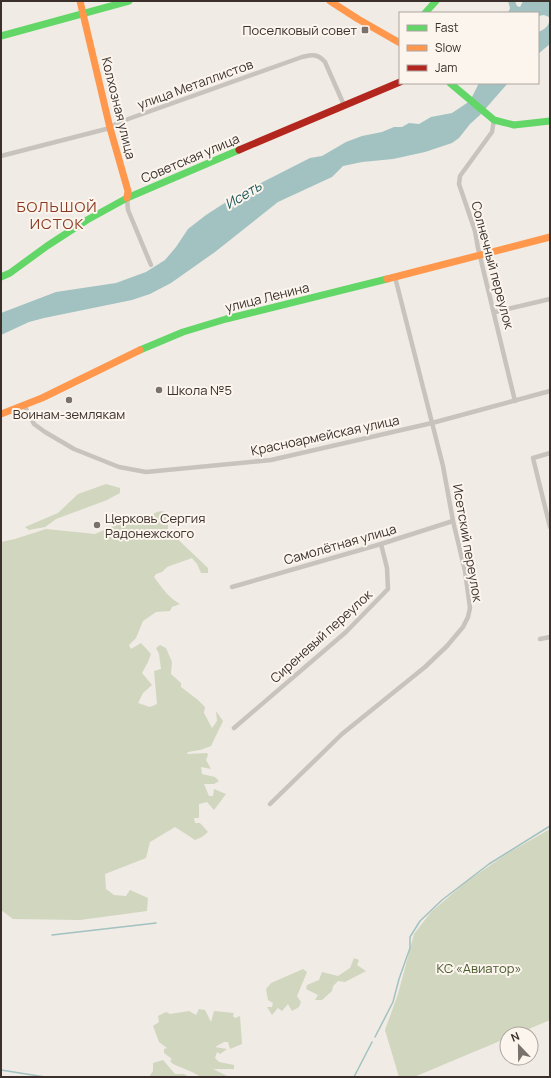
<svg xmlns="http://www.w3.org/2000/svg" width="551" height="1078" font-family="Manrope,sans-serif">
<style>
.green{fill:#d1d6bf}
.water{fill:#a1c2c1}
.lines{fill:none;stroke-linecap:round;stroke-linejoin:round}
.stream{stroke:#a1c2c1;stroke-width:1.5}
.street{stroke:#c9c3be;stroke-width:4.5}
.fast{stroke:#63d668;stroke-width:7}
.slow{stroke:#ff974d;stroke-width:7}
.jam{stroke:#b3261e;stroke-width:7}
.poi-dot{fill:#7a716c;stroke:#fbf5ee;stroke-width:1.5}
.labels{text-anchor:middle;stroke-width:4;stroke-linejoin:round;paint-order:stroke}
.poi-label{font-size:13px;fill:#3b302b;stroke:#fbf5ee;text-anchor:start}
.street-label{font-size:13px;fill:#3b302b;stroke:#fbf5ee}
.park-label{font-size:13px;fill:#4a5a2e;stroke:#fbf5ee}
.water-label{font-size:14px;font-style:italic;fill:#1f5a5e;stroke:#fbf5ee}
.quarter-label{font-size:15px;letter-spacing:1px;fill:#8c3b22;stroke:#fbf5ee}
</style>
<rect width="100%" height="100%" fill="#f0ebe5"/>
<g class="green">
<polygon points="106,484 120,488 120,493 107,500 56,519 45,527 29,530 25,527 58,513 78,494"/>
<path d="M162,511L168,514V530L208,568V573H201L197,564L192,558L167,567L162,572L156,574L154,577C162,588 169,598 180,604L172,607L170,611L156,612L143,621L136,638L129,645L131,649L141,643L151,654L148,662L142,673L152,685L143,693L138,703L150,707L157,704L154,671L161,669L159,654L156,648L160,645L166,648L172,662L171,674L181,683V687L198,700L205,707L204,713L212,728L217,721L216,711L223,721L211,746L200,750L188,752L187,754L207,753L208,755L206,760L211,769L201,767L202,774L215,777L219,781L214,784H204L209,796H213L214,789L226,794L214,810L207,802L199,804V818H194L195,823H200L208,832L202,837L195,840L175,827L150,842L146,858L105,874L106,889L114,895L126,896L130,890L148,898L147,911L80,920L13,919L1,910V542L15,539L46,529L95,534L132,518L141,520L157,512Z"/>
<polygon points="550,829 550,1020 517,1034 507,1034 507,1038 414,1077 399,1077 385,1030 398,994 414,934 431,912 466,882 508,853"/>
<polygon points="354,958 359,960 357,965 366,971 345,982 338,981 333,986 332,991 322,1000 315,1000 318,995 306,989 307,985 319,980 322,972 338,976 350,968"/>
<polygon points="303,969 307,972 297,996 301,1002 299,1007 292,1011 288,1004 282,1011 278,1008 272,1015 267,1007 272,1007 273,1003 268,1000 266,989 271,983"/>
<polygon points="199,1009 205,1010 211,1022 214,1011 234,1013 233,1016 235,1018 240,1016 242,1044 230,1049 228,1042 224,1042 215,1047 227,1049 220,1054 217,1052 215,1058 219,1062 234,1065 234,1069 213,1069 229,1077 201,1077 192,1072 173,1064 170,1061 172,1059 164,1053 164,1049 167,1048 159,1042 153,1026 159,1022 158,1016 166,1012 170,1014 189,1011 196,1015"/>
<polygon points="163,1060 175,1074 184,1074 189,1077 149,1077 153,1071 153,1063"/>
</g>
<g class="water">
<path d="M508,1H515L517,6L520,7L523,1H550V44L538,54V32C545,30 551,24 549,17L544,15L538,16V13H508L510,8Z"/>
<polygon points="479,83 508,83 480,115 470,124 459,138 452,143 425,152 393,159 362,162 343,166 332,177 278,202 215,252 171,283 150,294 132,300 44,318 29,322 1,335 1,313 56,292 116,283 146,272 165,260 176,247 188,229 206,215 237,195 310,158 322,156 346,142 362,136 382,132 394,127 402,127 409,123 419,124 431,117 452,113 470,101"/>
</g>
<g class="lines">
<g class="stream">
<polyline points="52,935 156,923"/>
<polyline points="375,1037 393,1002 399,979 410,948 410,937 420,921 442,900 489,864 550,826"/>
<polyline points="1,1070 45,1077"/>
<polyline points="354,1077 372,1042"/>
</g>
<g class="street">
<polyline points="494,120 492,132 460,176 459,184 475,231 478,248 515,401"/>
<path d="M1,156L110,128L117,123L302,57C312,55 317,53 325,62L344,105"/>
<polyline points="127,198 128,210 151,265"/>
<polyline points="495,312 550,299"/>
<polyline points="25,407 34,424 45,432 74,449 119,467 146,472 271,460 432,423 550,391"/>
<polyline points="550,453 533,458 550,527"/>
<polyline points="232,587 381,544 453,521"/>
<polyline points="540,639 550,637"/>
<polyline points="234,728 346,632 388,589 387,568 381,544"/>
<polyline points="270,804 342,734 425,667 447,646 463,627 468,617 470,608 465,571 453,521 443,466 395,277"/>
</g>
<g class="fast">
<polyline points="425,13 436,1"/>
<polyline points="1,36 129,1"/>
<polyline points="450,83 494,120 514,125 550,121"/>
<polyline points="1,277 10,273 47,246 87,220 127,198 239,150"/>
<polyline points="140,350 183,332 226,319 387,279"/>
</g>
<g class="slow">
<polyline points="80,1 110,128 128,191 127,198"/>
<polyline points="330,1 358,19 400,43"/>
<polyline points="387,279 550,237"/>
<polyline points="1,414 42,398 140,350"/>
</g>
<polyline class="jam" points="239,150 400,82"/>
</g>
<g class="poi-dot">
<rect x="361" y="26" width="8" height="8" rx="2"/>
<circle cx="159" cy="390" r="4"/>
<circle cx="69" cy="400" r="4"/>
<circle cx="97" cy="525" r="4"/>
</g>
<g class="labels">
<g class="poi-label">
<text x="357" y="35" text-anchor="end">Поселковый совет</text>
<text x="167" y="395">Школа №5</text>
<text x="69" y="419" text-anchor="middle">Воинам-землякам</text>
<text x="105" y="523">Церковь Сергия<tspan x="105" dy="15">Радонежского</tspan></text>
</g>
<g class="street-label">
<text transform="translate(195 84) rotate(-20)" y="5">улица Металлистов</text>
<text transform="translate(119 108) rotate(76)" y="5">Колхозная улица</text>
<text transform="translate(190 158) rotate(-23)" y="5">Советская улица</text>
<text transform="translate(493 265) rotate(75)" y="5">Солнечный переулок</text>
<text transform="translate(267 297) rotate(-14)" y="5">улица Ленина</text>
<text transform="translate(325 435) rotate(-12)" y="5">Красноармейская улица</text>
<text transform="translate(468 543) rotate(80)" y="5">Исетский переулок</text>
<text transform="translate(340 544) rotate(-16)" y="5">Самолётная улица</text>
<text transform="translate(321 636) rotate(-42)" y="5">Сиреневый переулок</text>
</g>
<g class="park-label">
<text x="479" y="973">КС «Авиатор»</text>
</g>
<g class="water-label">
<text transform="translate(243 195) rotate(-31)" y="5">Исеть</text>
</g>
<g class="quarter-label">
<text x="57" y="212">БОЛЬШОЙ<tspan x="57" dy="17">ИСТОК</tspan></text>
</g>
</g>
<rect width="551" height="1078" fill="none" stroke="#3b302b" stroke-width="4"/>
<rect x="399" y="12" width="140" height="72" fill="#fbf5ee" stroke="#aea6a0"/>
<rect x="407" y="25" width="20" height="6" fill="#63d668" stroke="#aea6a0"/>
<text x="435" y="32" font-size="12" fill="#3b302b">Fast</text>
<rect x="407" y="45" width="20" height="6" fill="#ff974d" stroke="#aea6a0"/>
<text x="435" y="52" font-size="12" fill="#3b302b">Slow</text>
<rect x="407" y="65" width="20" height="6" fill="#b3261e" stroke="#aea6a0"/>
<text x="435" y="72" font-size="12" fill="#3b302b">Jam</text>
<g transform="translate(519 1046) rotate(338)"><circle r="19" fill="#fbf5ee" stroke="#aea6a0"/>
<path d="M0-3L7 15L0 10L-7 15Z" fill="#7a716c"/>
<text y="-6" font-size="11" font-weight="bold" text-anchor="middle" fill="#3b302b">N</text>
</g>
</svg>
